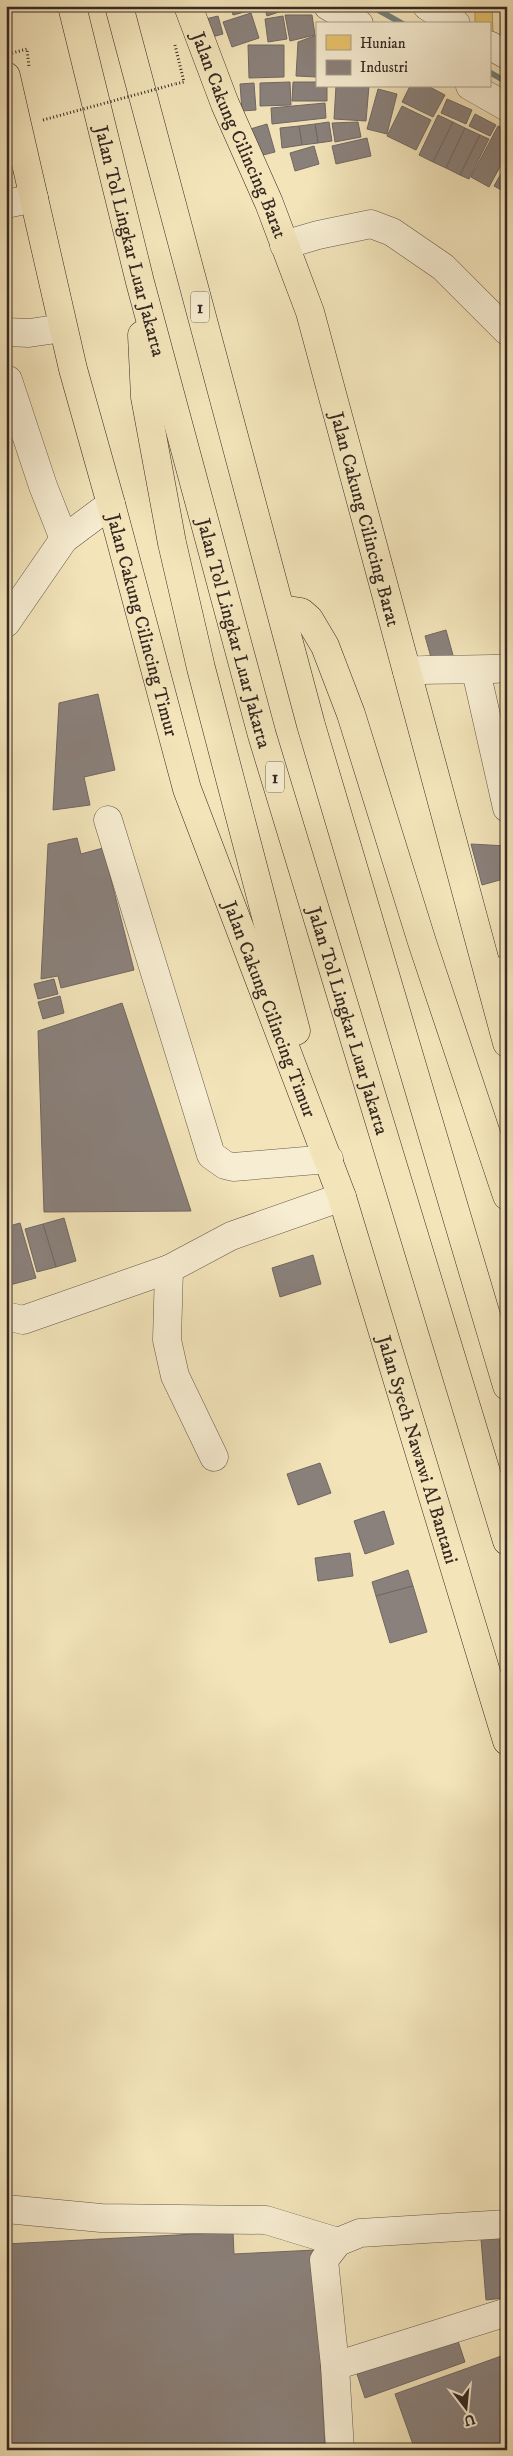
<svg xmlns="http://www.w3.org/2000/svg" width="513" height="2456" font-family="'IM FELL DW Pica',serif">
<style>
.homes{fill:#e9c46a;stroke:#b39655}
.industry{fill:#8a817c;stroke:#716762}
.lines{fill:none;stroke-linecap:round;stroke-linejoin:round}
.stream{stroke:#74817d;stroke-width:6}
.minor-casing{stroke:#65584a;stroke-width:29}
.highway-casing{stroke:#362924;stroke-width:29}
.path{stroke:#362924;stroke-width:3;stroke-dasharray:1 2.5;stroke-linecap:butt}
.minor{stroke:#f7edd2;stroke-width:28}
.highway{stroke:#f3e4ba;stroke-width:28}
.path-bridge{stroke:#362924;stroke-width:3;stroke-dasharray:1 2.5;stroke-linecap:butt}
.labels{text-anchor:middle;stroke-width:5;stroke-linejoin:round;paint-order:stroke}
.shield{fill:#f7edd2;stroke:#706458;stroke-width:1}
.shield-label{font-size:18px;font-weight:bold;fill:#362924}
.street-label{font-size:19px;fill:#362924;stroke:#f7edd2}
</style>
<rect width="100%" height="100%" fill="#f3e4ba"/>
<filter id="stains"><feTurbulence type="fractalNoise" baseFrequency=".004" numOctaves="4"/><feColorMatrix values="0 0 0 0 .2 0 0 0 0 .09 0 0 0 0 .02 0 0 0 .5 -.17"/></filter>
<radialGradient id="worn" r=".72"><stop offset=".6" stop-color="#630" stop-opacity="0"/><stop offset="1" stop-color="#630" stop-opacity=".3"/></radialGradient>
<g class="homes">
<polygon points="475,6 492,6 493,34 489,34 489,24 475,24"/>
<polygon points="501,6 507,6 507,42 500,42"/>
</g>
<g class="industry">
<polygon points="231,6 255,6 256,9 233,15"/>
<polygon points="264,6 281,6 282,11 267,16"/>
<polygon points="251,13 259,38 232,47 223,22"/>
<polygon points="285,15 312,15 315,35 290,41"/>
<polygon points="218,16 223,34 201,40 197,21"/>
<polygon points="283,16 287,39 268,42 265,19"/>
<polygon points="317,35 317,77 296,76 298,42"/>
<polygon points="248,45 284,45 284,77 249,78"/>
<polygon points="290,82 291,105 260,106 260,83"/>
<polygon points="293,82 317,82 317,86 327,86 327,101 292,101"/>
<polygon points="254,83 256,110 242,111 240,84"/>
<polygon points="336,86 369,86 366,121 334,119"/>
<polygon points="410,86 428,86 445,95 433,117 402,102"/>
<polygon points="378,89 397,94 387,134 367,129"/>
<polygon points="447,99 472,110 466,124 441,113"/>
<polygon points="325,103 326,118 272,124 271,108"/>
<polygon points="402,106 431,120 416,150 387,136"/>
<polygon points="475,114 496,125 490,136 469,126"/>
<polygon points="438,115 453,122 433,162 419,155"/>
<polygon points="329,122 332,141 318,143 315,124"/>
<polygon points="358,122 361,137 335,142 332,123"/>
<polygon points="453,122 465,128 446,168 433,162"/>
<polygon points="267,124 275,152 255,157 247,130"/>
<polygon points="315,124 318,143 302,145 299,126"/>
<polygon points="299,126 302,145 282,148 280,128"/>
<polygon points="498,126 507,130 507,154 489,187 471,177"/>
<polygon points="465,128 480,135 460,175 446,168"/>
<polygon points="480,135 489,139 469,179 460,175"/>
<polygon points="367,138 371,156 336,164 332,146"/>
<polygon points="314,146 319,164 295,171 290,153"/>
<polygon points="507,163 507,193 494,186"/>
<polygon points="446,630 453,655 432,661 425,636"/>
<polygon points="98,694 115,770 84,777 90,805 53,810 59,703"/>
<polygon points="507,721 507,743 501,723"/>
<polygon points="77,838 81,854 103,848 134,970 61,988 58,976 41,979 48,844"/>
<polygon points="471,844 507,846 507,878 482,885"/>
<polygon points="54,979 58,994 38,999 34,984"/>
<polygon points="60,996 64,1013 43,1019 38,1002"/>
<polygon points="122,1003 191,1211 44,1212 38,1031"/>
<polygon points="64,1218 76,1261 56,1267 43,1224"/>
<polygon points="20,1223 36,1278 6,1286 6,1227"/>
<polygon points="43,1224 56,1267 37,1272 25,1229"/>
<polygon points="313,1255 321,1284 280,1297 272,1268"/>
<polygon points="320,1463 331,1493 298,1505 287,1474"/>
<polygon points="384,1511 394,1544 365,1554 354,1521"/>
<polygon points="350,1553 353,1576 318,1581 315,1558"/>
<polygon points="408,1570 413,1586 376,1596 372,1582"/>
<polygon points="413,1586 427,1632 390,1643 376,1596"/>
<polygon points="233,2232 234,2254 315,2250 325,2450 6,2450 6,2244"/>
<polygon points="499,2237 504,2298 486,2300 481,2239"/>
<polygon points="457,2338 465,2362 365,2398 357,2374"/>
<polygon points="507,2354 507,2450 415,2450 395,2394"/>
</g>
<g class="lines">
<g class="stream">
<polyline points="371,6 403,24"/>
<polyline points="489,72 507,82"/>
</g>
<defs>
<g id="minor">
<polyline points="328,6 359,24"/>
<polyline points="427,6 456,24"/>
<polyline points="489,45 507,55"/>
<polyline points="470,86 507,107"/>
<polyline points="6,204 34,198"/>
<polyline points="284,245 318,235 371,224 392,232 443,267 507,331"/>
<polyline points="6,332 29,333 63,328"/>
<polyline points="8,380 43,486 64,539"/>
<polyline points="6,623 64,539 111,504"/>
<path d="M407,671C440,668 473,671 507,668"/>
<polyline points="476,671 507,808"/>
<polyline points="108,820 211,1155 225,1165 233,1167 329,1159"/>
<polyline points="489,974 507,970"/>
<polyline points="169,1269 167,1340 175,1376 214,1457"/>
<polyline points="6,1316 23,1320 169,1269 231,1236 342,1197"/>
<polyline points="6,2209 101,2218 266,2220 338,2242"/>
<polyline points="335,2366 324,2260 338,2242 360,2233 507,2224"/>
<polyline points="340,2450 335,2366 507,2312"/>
</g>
<g id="highway">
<path id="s1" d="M72,6L140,282L262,735L507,1541"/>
<polyline points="119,6 311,725 507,1386"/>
<path id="s2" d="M188,6L225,104L269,203L310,312L507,1043"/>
<path id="s3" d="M6,76L73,369L111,504L187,789L342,1197L507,1741"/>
<polyline points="142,335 145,397 172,543 201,668 296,1031"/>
<polyline points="281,609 301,612 309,619 325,646 351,714 422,942 507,1196"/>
</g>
</defs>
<use href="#minor" class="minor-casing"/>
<use href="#highway" class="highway-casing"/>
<g class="path">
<polyline points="175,45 184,82 175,84"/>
<polyline points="12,53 27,49 29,67"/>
</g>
<use href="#minor" class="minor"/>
<use href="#highway" class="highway"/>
<polyline class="path-bridge" points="43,120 175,84"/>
</g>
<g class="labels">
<g class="shield">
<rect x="191" y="291.5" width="18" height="31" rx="4"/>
<rect x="266" y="761.5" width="18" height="31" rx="4"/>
</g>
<g class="shield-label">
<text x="200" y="313">1</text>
<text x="275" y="783">1</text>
</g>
<g class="street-label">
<text dy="7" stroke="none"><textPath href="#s2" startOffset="139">Jalan Cakung Cilincing Barat</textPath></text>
<text dy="7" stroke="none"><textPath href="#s1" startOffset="242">Jalan Tol Lingkar Luar Jakarta</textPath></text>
<text dy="7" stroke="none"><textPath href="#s2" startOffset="544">Jalan Cakung Cilincing Barat</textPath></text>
<text dy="7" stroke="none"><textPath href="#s3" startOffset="566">Jalan Cakung Cilincing Timur</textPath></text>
<text dy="7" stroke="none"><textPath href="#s1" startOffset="648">Jalan Tol Lingkar Luar Jakarta</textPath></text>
<text dy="7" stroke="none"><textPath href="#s3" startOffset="971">Jalan Cakung Cilincing Timur</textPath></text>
<text dy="7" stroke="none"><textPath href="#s1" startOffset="1052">Jalan Tol Lingkar Luar Jakarta</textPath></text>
<text dy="7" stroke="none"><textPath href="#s3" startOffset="1436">Jalan Syech Nawawi Al Bantani</textPath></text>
</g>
</g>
<rect width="513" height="2456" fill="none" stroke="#f3e4ba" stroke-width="25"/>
<rect x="8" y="8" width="498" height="2441" fill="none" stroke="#362924" stroke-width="2.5"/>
<rect x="12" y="12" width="488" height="2431" fill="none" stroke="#362924"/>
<rect x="316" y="22" width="175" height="65" fill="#f7edd2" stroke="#aa9f8c"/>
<rect x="326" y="35" width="25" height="15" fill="#e9c46a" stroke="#aa9f8c"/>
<text x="360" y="48" font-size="15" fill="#362924">Hunian</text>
<rect x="326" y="60" width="25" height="15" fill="#8a817c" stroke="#aa9f8c"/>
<text x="360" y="72" font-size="15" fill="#362924">Industri</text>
<g transform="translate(466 2408) rotate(164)" stroke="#f7edd2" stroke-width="4" paint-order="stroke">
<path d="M0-4L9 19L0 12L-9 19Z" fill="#362924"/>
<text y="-8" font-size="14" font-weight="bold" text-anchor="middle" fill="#362924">U</text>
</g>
<rect width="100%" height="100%" filter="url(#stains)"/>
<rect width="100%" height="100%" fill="url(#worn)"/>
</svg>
